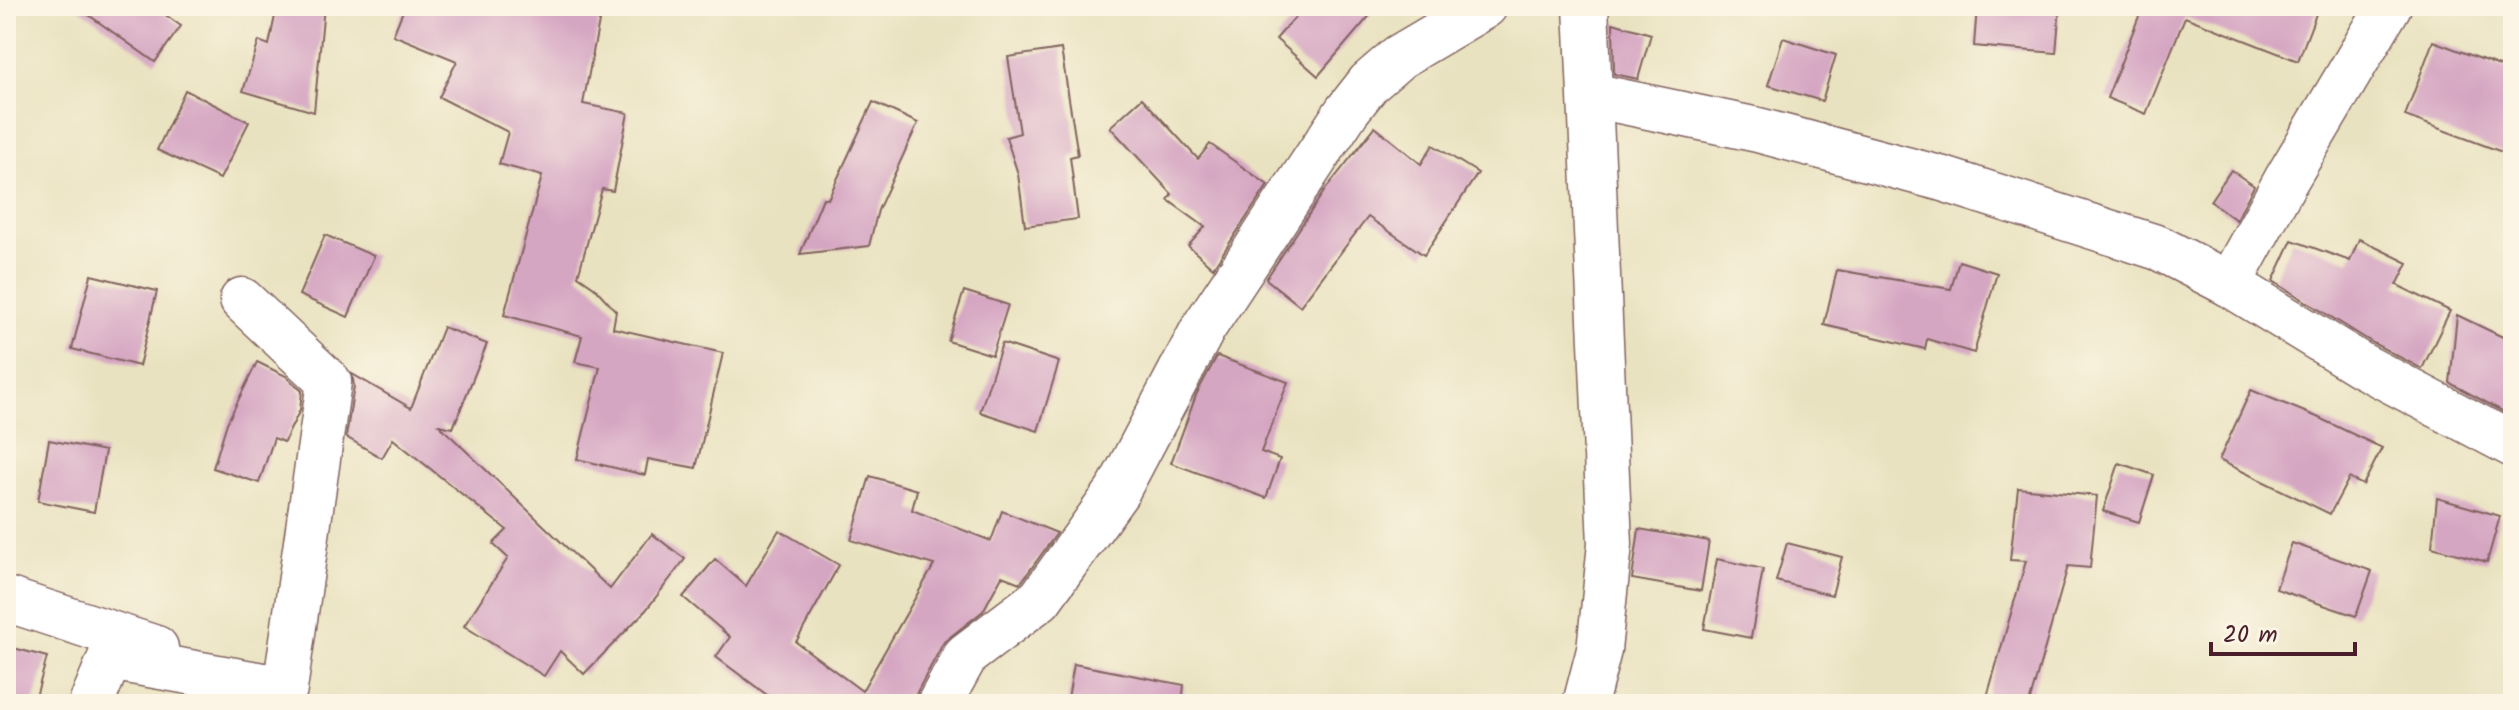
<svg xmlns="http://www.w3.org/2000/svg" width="2519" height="710" font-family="Kalam,sans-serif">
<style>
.building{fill:#d5a6c2}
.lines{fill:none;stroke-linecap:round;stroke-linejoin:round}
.minor-casing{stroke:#82635f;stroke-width:47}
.minor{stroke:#fff;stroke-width:44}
</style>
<rect width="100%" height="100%" fill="#fcf5e5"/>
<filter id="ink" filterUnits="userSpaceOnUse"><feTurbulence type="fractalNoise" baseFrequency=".0125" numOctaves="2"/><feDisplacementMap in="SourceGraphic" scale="16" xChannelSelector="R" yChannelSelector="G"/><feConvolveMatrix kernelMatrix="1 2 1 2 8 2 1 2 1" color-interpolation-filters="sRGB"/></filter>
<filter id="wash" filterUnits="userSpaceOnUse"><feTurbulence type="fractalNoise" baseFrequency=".006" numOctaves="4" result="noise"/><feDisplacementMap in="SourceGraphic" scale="32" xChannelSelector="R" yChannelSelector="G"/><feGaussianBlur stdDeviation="1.8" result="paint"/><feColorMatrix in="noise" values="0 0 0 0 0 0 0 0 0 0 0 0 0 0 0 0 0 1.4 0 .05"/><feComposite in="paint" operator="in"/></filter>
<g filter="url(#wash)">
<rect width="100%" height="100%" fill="#e9e2c0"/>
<g id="blocks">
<g class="building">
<polygon points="76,6 153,6 181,26 155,62"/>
<polygon points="277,6 324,6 314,112 243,91 259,41 269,45"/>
<polygon points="405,6 602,6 583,104 628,113 613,191 602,189 578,276 594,287 616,311 613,328 723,353 696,468 648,459 645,475 577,459 600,367 575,362 582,336 504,315 542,176 499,164 508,132 439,97 457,61 393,35"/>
<polygon points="1305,6 1378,6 1318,76 1276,39"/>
<polygon points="1977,6 2060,6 2056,53 1974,46"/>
<polygon points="2143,6 2319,6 2298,61 2185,17 2146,114 2107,98"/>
<polygon points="1613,23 1651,34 1638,79 1614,74"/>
<polygon points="1783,38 1836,55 1822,101 1768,85"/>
<polygon points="2433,41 2513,71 2513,156 2405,116"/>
<polygon points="1061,49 1078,155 1070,157 1078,219 1025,226 1018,174 1006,137 1020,133 1008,57"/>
<polygon points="185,90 249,122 220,179 157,150"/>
<polygon points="1142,98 1198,159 1210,144 1268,185 1213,268 1188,246 1205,227 1168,200 1172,194 1110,127"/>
<polygon points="873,102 918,123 878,210 869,246 800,254 823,198 828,199"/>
<polygon points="1375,127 1421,164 1433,145 1478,173 1424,255 1368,217 1300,306 1266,279 1325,190"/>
<polygon points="2231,170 2254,186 2236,220 2210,201"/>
<polygon points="325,235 374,256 348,317 299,295"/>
<polygon points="2359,239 2408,263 2397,285 2450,311 2422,369 2373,343 2273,281 2292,240 2350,261"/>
<polygon points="1959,261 1997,273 1974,353 1927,339 1925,349 1824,325 1837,270 1951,289"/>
<polygon points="91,275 157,291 139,366 72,349"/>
<polygon points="964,291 1008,305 992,355 948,341"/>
<polygon points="2457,315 2513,342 2513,417 2450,383"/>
<polygon points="443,327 487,344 453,428 439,425 610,589 652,534 685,559 646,610 584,674 560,651 544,676 464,626 508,558 493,544 507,530 393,439 382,458 346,437 354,386 352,374 411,408"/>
<polygon points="1002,343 1059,362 1038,431 980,412"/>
<polygon points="1217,356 1288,382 1261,452 1280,459 1266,498 1171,463 1197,393"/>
<polygon points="257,362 286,376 302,391 300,410 284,442 274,438 259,483 213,468 227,423"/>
<polygon points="2251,390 2317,417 2382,448 2363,485 2349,478 2330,514 2219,460"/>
<polygon points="49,440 105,451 94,512 38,501"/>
<polygon points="2119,463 2154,475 2139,522 2103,511"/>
<polygon points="870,476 917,490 912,510 991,541 1002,511 1057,533 1022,581 1020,583 1002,576 983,611 944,642 917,692 914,704 779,704 716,657 730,637 683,597 715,559 746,586 779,530 839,565 796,642 862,691 934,565 851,540"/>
<polygon points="2018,488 2097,496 2090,568 2068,566 2029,704 1985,704 2026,561 2010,560"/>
<polygon points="2437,498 2500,516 2487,562 2432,547"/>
<polygon points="1639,529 1709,541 1701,591 1632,579"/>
<polygon points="1787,543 1842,557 1832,595 1776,581"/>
<polygon points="2292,543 2372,571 2356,616 2276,589"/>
<polygon points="1717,559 1763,569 1751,638 1704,629"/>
<polygon points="6,646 47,657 34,704 6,704"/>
<polygon points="1074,664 1184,685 1182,704 1067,704"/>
</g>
</g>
</g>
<g filter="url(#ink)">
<use href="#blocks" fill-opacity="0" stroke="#82635f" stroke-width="2"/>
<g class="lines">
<defs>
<g id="minor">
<polyline points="1591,95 1758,130 1943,179 2159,248 2229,284 2286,180 2389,6"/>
<polyline points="2229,284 2361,365 2513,445"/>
<polyline points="6,599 156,648"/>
<polyline points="91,704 110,658 285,689 329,382 242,300"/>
<polyline points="939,704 966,655 1040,599 1117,492 1204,327 1347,111 1369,83 1399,57 1485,6"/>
<polyline points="1585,704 1599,650 1610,544 1586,6"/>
</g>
</defs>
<use href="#minor" class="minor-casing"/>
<use href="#minor" class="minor"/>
</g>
</g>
<rect width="2519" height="710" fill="none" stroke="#fcf5e5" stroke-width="32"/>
<path d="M2211 642v12h144v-12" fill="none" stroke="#4a1f2b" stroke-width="4"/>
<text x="2223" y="642" font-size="24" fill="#4a1f2b" stroke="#fcf5e5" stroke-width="6" paint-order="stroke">20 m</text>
</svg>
